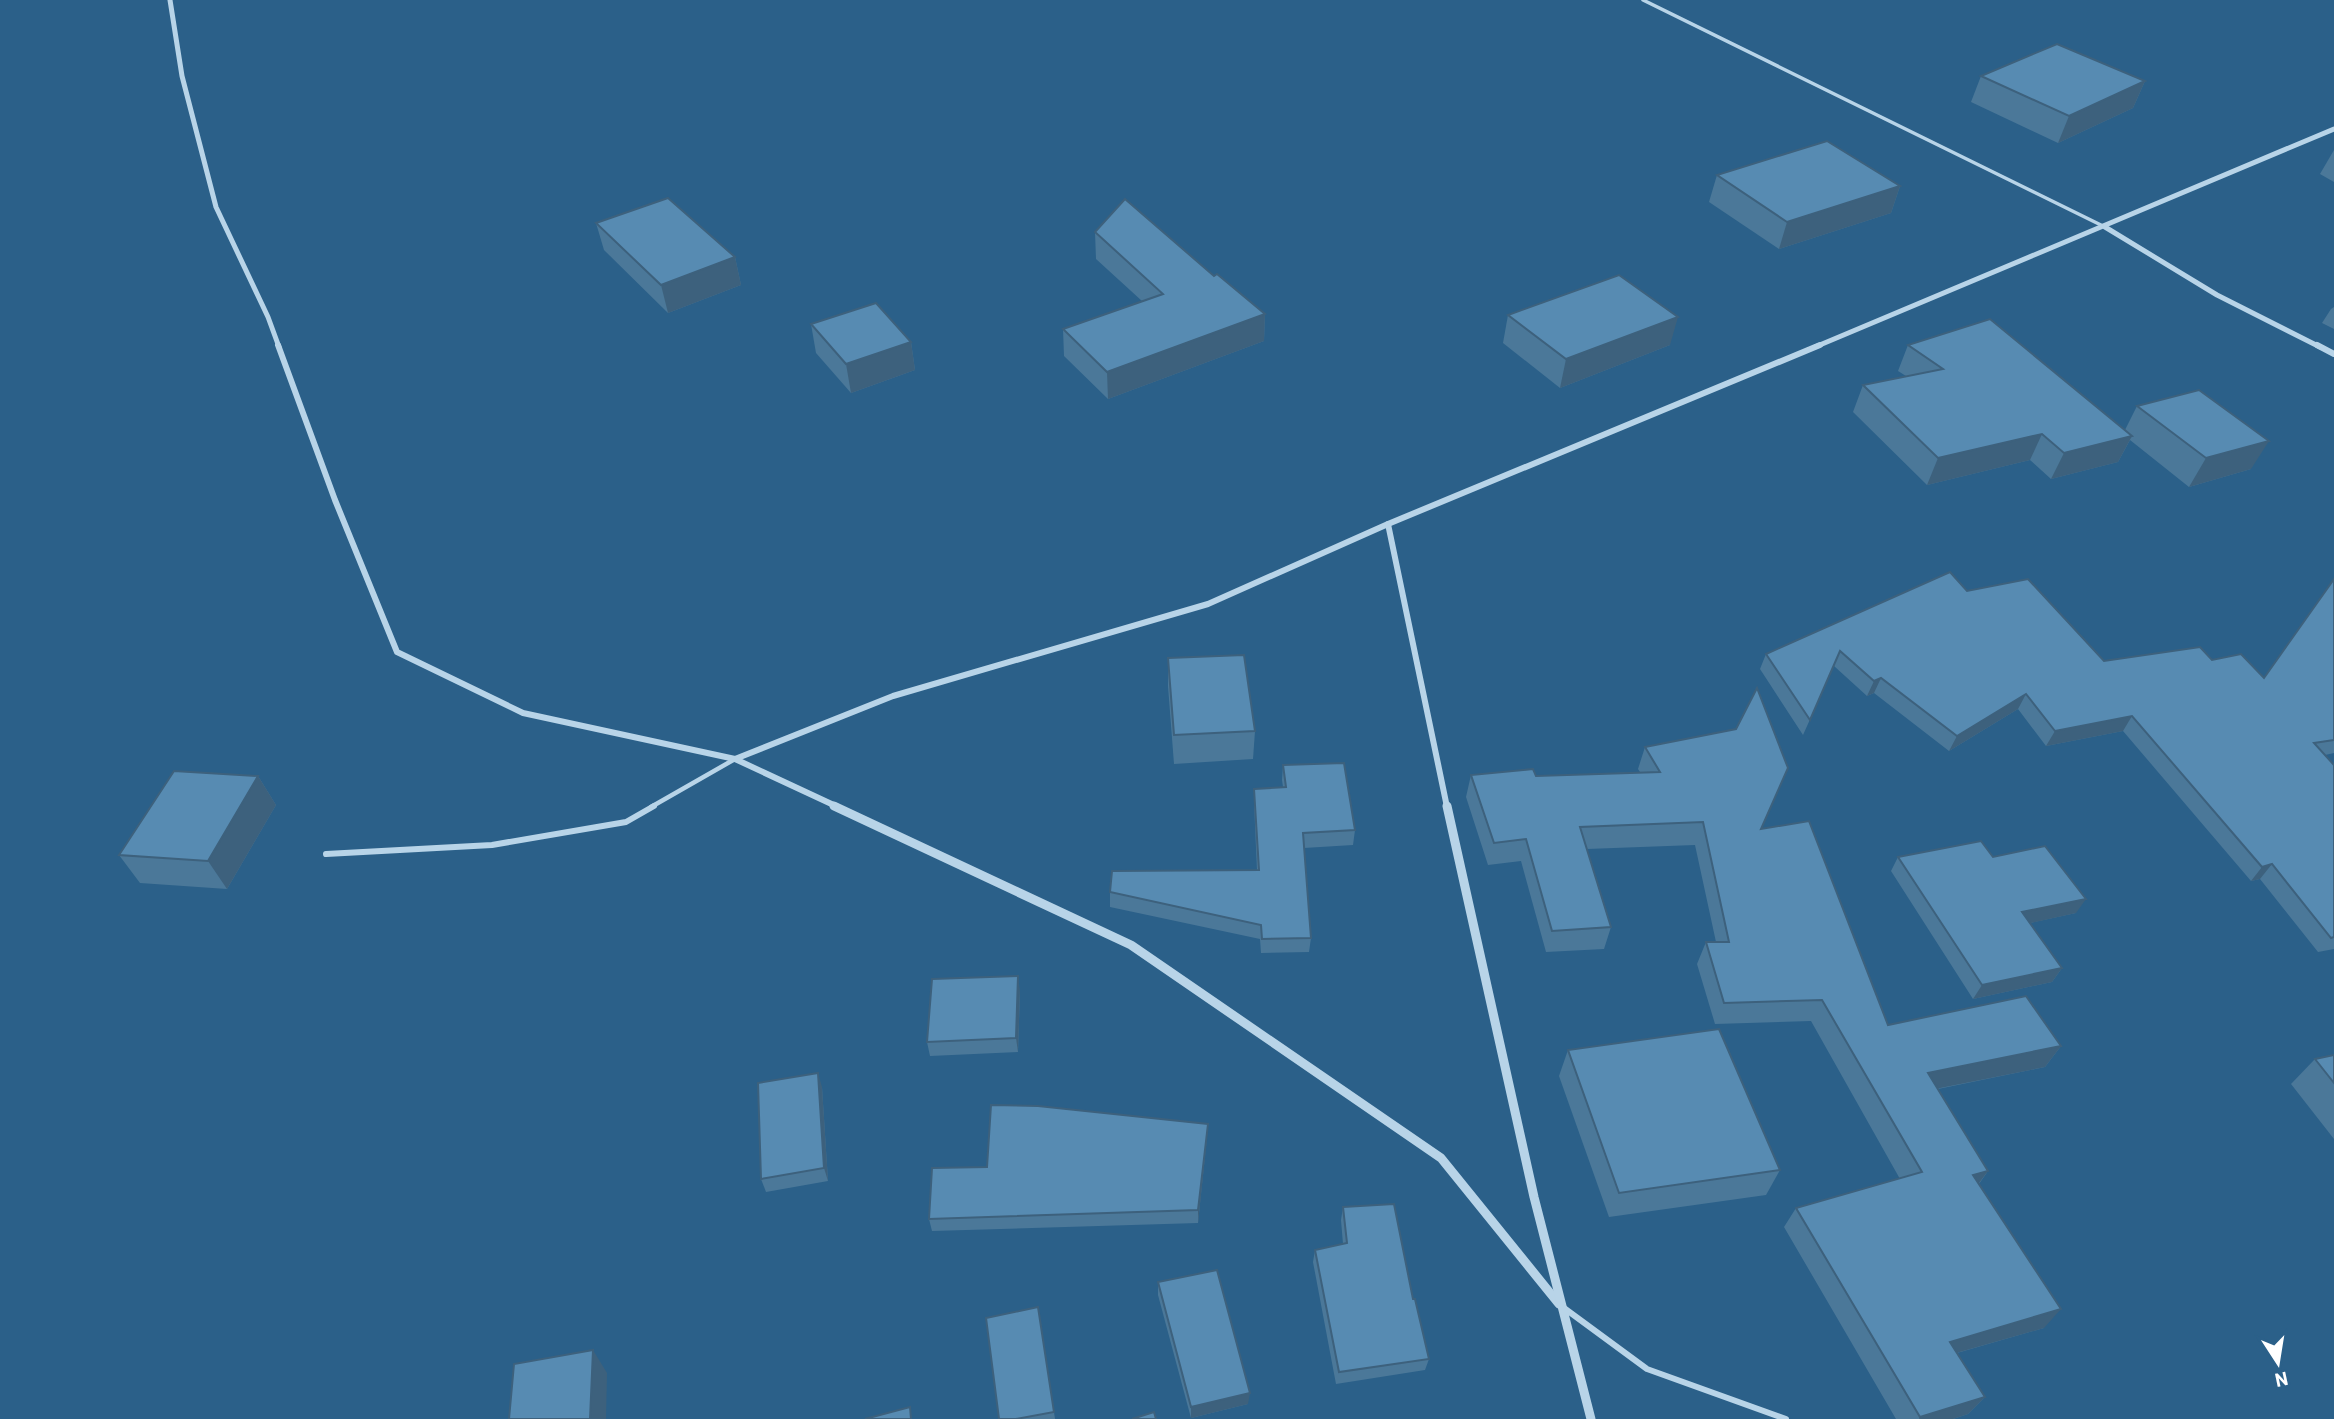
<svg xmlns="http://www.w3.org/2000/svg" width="2334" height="1419" font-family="Barlow,sans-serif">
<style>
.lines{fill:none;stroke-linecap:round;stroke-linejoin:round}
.service-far2{stroke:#b8d4e8;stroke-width:3.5}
.service-far1{stroke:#b8d4e8;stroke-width:4.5}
.service{stroke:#b8d4e8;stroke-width:6}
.minor-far2{stroke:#b8d4e8;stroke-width:5}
.minor-far1{stroke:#b8d4e8;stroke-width:6}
.minor{stroke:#b8d4e8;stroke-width:9}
.wall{fill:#4b7899}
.shaded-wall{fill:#3d617d}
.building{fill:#578bb2;stroke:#3d617d;stroke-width:2}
</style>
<rect width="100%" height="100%" fill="#2b6089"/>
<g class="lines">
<polyline class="service-far2" points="1643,0 2105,227"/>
<polyline class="service-far1" points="651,807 735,759"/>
<g class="service">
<polyline points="326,854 492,845 626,822 654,806"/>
<polyline points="1564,1308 1647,1369 1786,1419"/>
</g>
<g class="minor-far2">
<polyline points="170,0 182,76 216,207 268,317 279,347"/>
<polyline points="2105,227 2217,295 2320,347"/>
<polyline points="1815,347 2334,129"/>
</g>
<g class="minor-far1">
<polyline points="278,345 335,500 397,652 523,713 735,759 838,807"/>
<polyline points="2317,345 2334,354"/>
<polyline points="1388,524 1447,807"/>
<polyline points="735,759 893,696 1208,604 1388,524 1820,345"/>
</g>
<g class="minor">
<polyline points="834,806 1131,945 1441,1158 1559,1304"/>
<polyline points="1447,806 1534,1197 1591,1419"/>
</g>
</g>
<g class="wall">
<polygon points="1981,76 2145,81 2133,108 2058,143 1971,102"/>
<polygon points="2334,150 2334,182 2320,174"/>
<polygon points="1717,175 1900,186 1891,213 1779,249 1709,202"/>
<polygon points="596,223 735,257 741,285 668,313 604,250"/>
<polygon points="1095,232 1214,276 1265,314 1264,341 1108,399 1064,356 1063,329 1142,301 1096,259"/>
<polygon points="2334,307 2334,329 2322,323 2331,309"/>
<polygon points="1508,315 1670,345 1560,388 1503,343"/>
<polygon points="811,324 911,342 915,370 851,393 816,353"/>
<polygon points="1908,345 2125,430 2137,406 2251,469 2189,487 2130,440 2118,462 2051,479 2030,460 1927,485 1853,412 1863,385 1906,376 1898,371"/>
<polygon points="2334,579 2334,753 2325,755 2334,765 2334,949 2318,952 2260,879 2251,881 2123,731 2046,746 2018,709 1949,751 1874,693 1867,696 1834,666 1803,735 1760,669 1766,654 1967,591 2104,661 2212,660 2264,678"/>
<polygon points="1168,658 1255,731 1253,759 1174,764 1168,686"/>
<polygon points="1645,747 1762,829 1888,1025 2061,1046 2045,1067 1938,1089 1988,1171 1979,1184 2044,1328 1957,1353 1985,1397 1968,1414 1953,1419 1896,1419 1784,1227 1796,1208 1900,1179 1811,1021 1715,1024 1697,964 1706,942 1716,942 1695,845 1587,849 1611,927 1604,949 1546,952 1521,861 1488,865 1466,797 1471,775 1536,776 1640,772 1638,769"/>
<polygon points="1283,765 1355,830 1353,845 1304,848 1311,938 1309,952 1261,953 1260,939 1110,907 1110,892 1257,870 1254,803 1254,789 1283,787 1282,780"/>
<polygon points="258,776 276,805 227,889 140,883 119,855"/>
<polygon points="1898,857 1993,857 2076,913 2030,923 2062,968 2052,982 1973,999 1891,871"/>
<polygon points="1020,991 1018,1052 930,1056 927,1042"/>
<polygon points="1568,1050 1780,1170 1766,1195 1609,1217 1559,1076"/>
<polygon points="2334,1055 2334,1139 2291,1084 2315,1059"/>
<polygon points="822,1087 828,1181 766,1192 761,1179"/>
<polygon points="1207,1137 1198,1223 932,1231 929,1219 987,1167"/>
<polygon points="1343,1207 1413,1299 1429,1359 1425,1370 1336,1384 1313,1262 1315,1250 1343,1244 1341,1220"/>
<polygon points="1158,1282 1248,1404 1191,1418 1158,1295"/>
<polygon points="1038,1307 1055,1419 999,1419"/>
</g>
<g class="shaded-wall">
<polygon points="2145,81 2133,108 2058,143 2069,116"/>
<polygon points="1900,186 1891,213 1779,249 1787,222"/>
<polygon points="735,257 741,285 668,313 661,285"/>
<polygon points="1265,314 1264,341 1108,399 1107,372"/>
<polygon points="1678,317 1670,345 1560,388 1566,359"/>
<polygon points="911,342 915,370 851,393 846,364"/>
<polygon points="2042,434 2030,460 1927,485 1938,458"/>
<polygon points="2132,436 2118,462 2051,479 2064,453"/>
<polygon points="2269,441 2251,469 2189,487 2206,458"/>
<polygon points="1881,678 1874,693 1867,696 1874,681"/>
<polygon points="2026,694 2018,709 1949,751 1957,736"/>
<polygon points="2132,716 2123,731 2046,746 2055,731"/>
<polygon points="258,776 276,805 227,889 208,861"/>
<polygon points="2272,864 2260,879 2251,881 2262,867"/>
<polygon points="2086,899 2076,913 2013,927 2022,912"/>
<polygon points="2062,968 2052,982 1973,999 1982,985"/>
<polygon points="1018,976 1020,991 1018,1052 1016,1038"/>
<polygon points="2061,1046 2045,1067 1915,1093 1928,1073"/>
<polygon points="818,1073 822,1087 828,1181 824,1168"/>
<polygon points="1208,1124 1207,1137 1198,1223 1198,1210"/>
<polygon points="1988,1171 1973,1191 1973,1175"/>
<polygon points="2061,1309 2044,1328 1935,1359 1950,1342"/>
<polygon points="593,1350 607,1373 606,1419 590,1419"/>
<polygon points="1250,1393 1248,1404 1191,1418 1191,1407"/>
<polygon points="1985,1397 1968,1414 1953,1419 1919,1419 1920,1417"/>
</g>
<g class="building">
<polygon points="2057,44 2145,81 2069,116 1981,76"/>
<polygon points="1827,141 1900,186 1787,222 1717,175"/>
<polygon points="668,198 735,257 661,285 596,223"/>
<polygon points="1125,199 1214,276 1217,274 1265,314 1107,372 1063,329 1163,294 1095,232"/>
<polygon points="1619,275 1678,317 1566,359 1508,315"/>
<polygon points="876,303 911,342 846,364 811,324"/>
<polygon points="1990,319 2132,436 2064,453 2042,434 1938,458 1863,385 1943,369 1908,345"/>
<polygon points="2199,390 2269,441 2206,458 2137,406"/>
<polygon points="1950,572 1967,591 2028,579 2104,661 2200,647 2212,660 2241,654 2264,678 2334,579 2334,740 2314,743 2334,765 2334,937 2331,938 2272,864 2262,867 2132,716 2055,731 2026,694 1957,736 1881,678 1874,681 1840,651 1810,720 1766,654"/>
<polygon points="1244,655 1255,731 1174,735 1168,658"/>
<polygon points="1757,688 1788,768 1761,829 1809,821 1888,1025 2026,996 2061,1046 1928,1073 1988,1171 1973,1175 2061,1309 1950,1342 1985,1397 1920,1417 1796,1208 1922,1172 1822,1000 1724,1003 1706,942 1729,942 1703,822 1580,827 1611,927 1552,931 1526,839 1494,843 1471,775 1533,769 1536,776 1660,772 1645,747 1736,729"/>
<polygon points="1344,763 1355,830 1303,833 1311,938 1262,939 1261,925 1110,892 1112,871 1259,870 1254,789 1286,787 1283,765"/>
<polygon points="174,771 258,776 208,861 119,855"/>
<polygon points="1981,841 1993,857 2045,846 2086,899 2022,912 2062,968 1982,985 1898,857"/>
<polygon points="1018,976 1016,1038 927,1042 932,979"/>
<polygon points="1719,1029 1780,1170 1619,1193 1568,1050"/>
<polygon points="2334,1055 2334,1083 2315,1059"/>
<polygon points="818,1073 824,1168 761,1179 758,1083"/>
<polygon points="991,1105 1038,1106 1208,1124 1198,1210 929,1219 932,1168 987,1167"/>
<polygon points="1394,1204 1413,1299 1415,1299 1429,1359 1339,1372 1315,1250 1347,1243 1343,1207"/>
<polygon points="1217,1270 1250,1393 1191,1407 1158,1282"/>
<polygon points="1038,1307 1054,1412 1016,1419 999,1419 986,1318"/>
<polygon points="593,1350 590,1419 509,1419 514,1364"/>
<polygon points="910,1407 911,1419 865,1419"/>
<polygon points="1154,1412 1156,1419 1132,1419"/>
</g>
<g transform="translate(2278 1363) rotate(168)" stroke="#2b6089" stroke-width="5" paint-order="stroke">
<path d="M0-5L12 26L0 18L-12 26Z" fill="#ffffff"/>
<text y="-10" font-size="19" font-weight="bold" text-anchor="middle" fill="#ffffff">N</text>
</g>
</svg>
